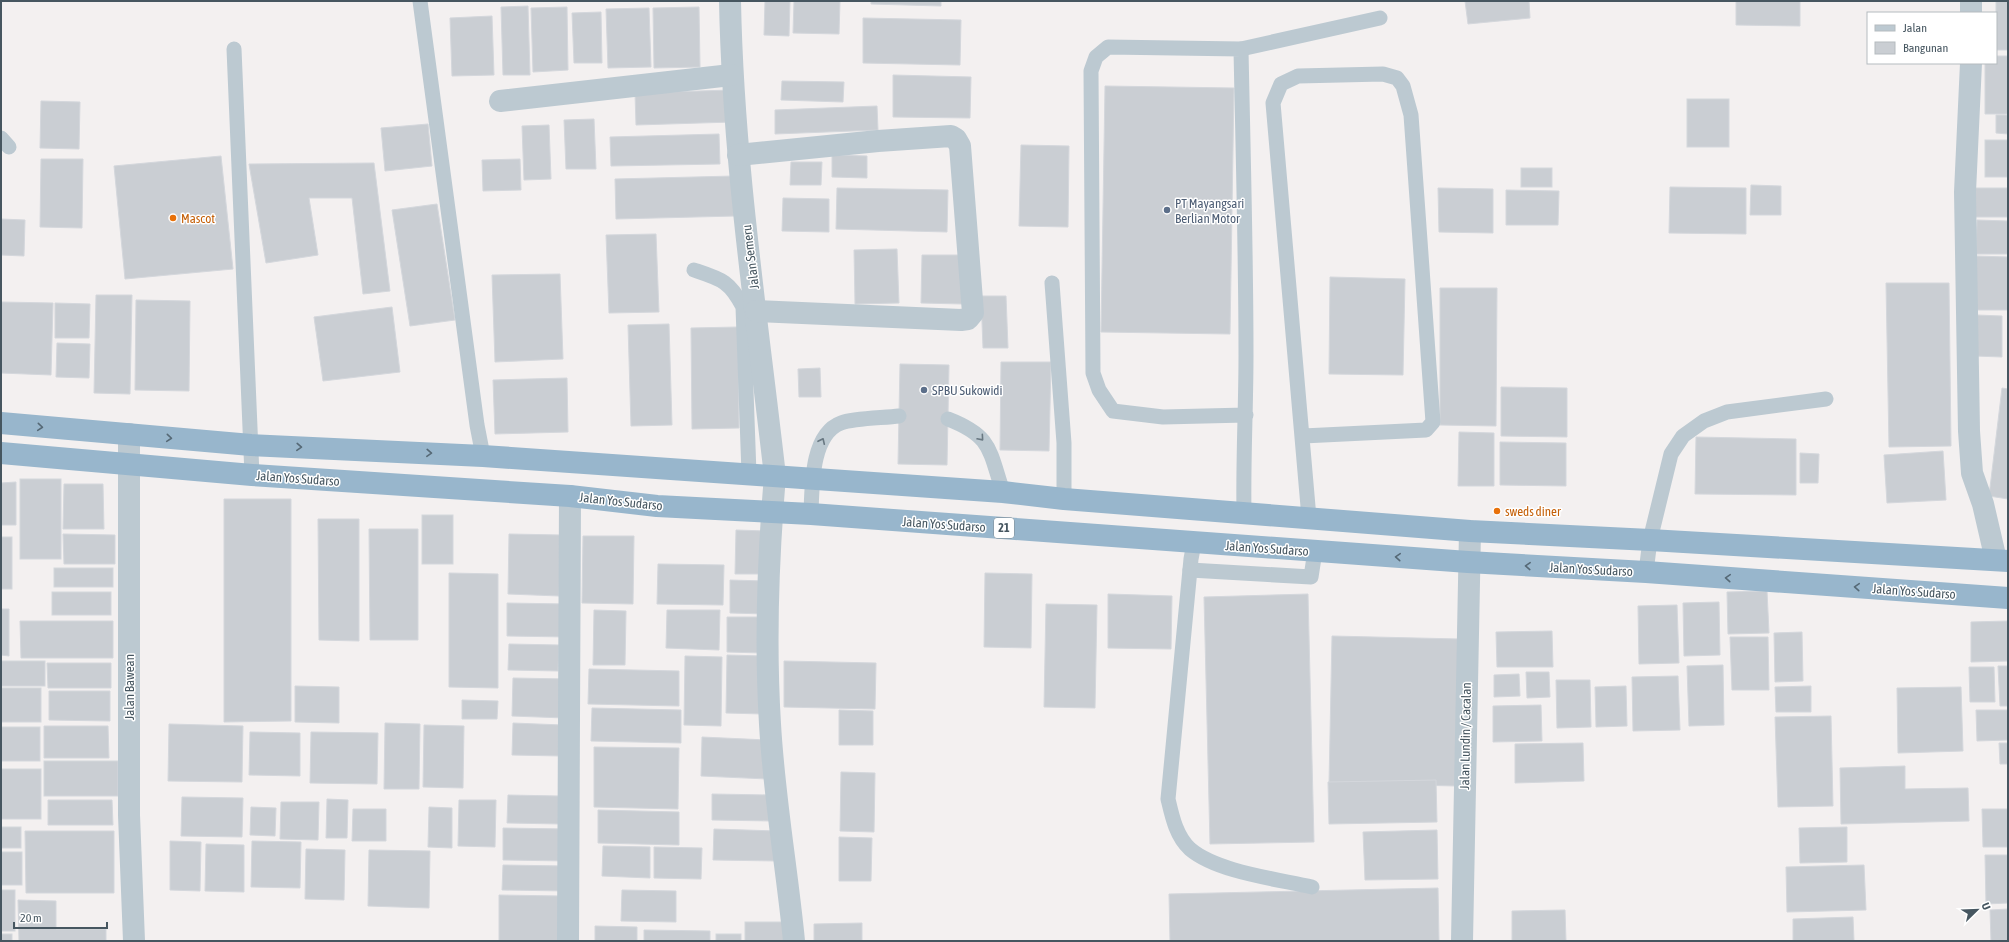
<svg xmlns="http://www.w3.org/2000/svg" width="2009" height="942" font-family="'Asap Condensed',sans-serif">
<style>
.building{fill:#caced3;stroke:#d4d7dc}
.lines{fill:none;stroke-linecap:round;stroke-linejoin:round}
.service{stroke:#bcc9d1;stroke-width:15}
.minor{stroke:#bcc9d1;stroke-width:22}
.tertiary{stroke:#bcc9d1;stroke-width:22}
.trunk{stroke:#98b6cc;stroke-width:22}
.oneway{stroke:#566976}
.oneway2{stroke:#697882}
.service-dot{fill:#5c6f8a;stroke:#fff;stroke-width:1.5}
.food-dot{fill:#e8710a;stroke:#fff;stroke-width:1.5}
.labels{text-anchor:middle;stroke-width:3;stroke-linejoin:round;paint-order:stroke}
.shield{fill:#fff;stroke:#7e8990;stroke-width:1}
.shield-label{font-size:12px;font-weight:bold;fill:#465660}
.service-label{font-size:13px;fill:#4e5e75;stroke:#fff;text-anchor:start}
.food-label{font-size:13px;fill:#c56008;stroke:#fff;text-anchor:start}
.street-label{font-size:13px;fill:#465660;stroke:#fff}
</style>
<rect width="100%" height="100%" fill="#f3f0f0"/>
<g class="building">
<polygon points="765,1 790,1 789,36 764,35"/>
<polygon points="794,1 840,1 839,34 793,33"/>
<polygon points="871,1 941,1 941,6 871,4"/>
<polygon points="1465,1 1529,1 1530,18 1468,24"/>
<polygon points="1736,1 1800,1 1800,26 1736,25"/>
<rect x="1996" y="1" width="12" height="49"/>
<polygon points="528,6 530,75 503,75 501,7"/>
<polygon points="567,7 568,70 533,72 531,8"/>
<polygon points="699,7 700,67 654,68 653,8"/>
<polygon points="649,8 651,67 608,68 606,9"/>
<polygon points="601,12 602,63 574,63 572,13"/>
<polygon points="492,16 494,75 452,76 450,18"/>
<polygon points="863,18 961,20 960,65 863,63"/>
<polygon points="1996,56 2008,56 2008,114 1985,114 1985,63 1996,63"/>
<polygon points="893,75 971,77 970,118 893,117"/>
<polygon points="782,81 844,82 843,102 781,100"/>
<polygon points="1105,86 1234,88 1230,334 1101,332"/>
<polygon points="731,90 732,122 636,125 635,93"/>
<rect x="1687" y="99" width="42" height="48"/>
<polygon points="41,101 80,102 79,149 40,148"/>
<polygon points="877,106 878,130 775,134 775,110"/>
<polygon points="1996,115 2008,115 2008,134 1996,133"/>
<polygon points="594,119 596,169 566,169 564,120"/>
<polygon points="428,124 432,166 385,171 381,128"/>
<polygon points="549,125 551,179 524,180 522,126"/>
<polygon points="719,134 720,164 611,166 610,137"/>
<rect x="1985" y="140" width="23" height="37"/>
<polygon points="1021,145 1069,146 1068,227 1019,226"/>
<polygon points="832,155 867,156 867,178 832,177"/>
<polygon points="221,156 233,269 125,279 114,166"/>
<polygon points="41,159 83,159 82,228 40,227"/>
<polygon points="520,159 521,190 483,191 482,160"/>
<polygon points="791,162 822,162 821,185 790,185"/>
<polygon points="374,163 390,291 363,294 352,198 309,198 318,255 266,263 249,164"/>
<rect x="1521" y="168" width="31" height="19"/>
<polygon points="734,176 735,216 616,219 615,179"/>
<polygon points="1751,185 1781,186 1781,215 1750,215"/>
<polygon points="1670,187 1746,188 1746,234 1669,233"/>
<polygon points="837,188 948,190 947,232 836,229"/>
<polygon points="1438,188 1493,189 1493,233 1439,232"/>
<rect x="1973" y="188" width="35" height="29"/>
<polygon points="1506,190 1559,191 1558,225 1506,225"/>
<polygon points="783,198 829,199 829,232 782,231"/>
<polygon points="437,204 455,320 410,326 392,210"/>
<polygon points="1,219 25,220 24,256 1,255"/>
<polygon points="1977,220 2008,221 2008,254 1976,254"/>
<polygon points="656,234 659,312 609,313 606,235"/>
<polygon points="897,249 899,303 855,304 854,250"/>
<polygon points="922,255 963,255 963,304 921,303"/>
<polygon points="1974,256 2008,257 2008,310 1974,310"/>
<polygon points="560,274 563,359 495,362 492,275"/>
<polygon points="1330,277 1405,279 1403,375 1329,374"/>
<polygon points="1886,283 1949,283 1951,446 1889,447"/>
<polygon points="1440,288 1497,288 1496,426 1440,425"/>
<polygon points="96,295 132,295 130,394 94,393"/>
<polygon points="981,296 1006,296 1008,348 983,348"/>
<polygon points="136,300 190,301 189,391 135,390"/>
<polygon points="1,302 53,303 51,375 1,373"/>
<polygon points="55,303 90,304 89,338 55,338"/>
<polygon points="392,307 400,372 323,381 314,317"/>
<polygon points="1976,315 2002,316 2002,357 1975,356"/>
<polygon points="669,324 672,425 631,426 628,325"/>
<polygon points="738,327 739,428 692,429 691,328"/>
<polygon points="57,343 90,344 89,378 56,377"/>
<polygon points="1001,362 1051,362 1049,451 1000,450"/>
<polygon points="900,364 949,365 947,465 898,464"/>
<polygon points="820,368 821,397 799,397 798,369"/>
<polygon points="567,378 568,432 495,434 493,380"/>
<polygon points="1501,387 1567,388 1567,437 1501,436"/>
<polygon points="2002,388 2008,389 2008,499 1989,496"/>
<polygon points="1459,432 1494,433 1494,486 1458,486"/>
<polygon points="1696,437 1796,439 1796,495 1695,494"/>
<polygon points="1500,442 1566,443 1566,486 1500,485"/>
<polygon points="1943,451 1946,500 1887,503 1884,455"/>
<polygon points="1800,453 1819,454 1818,483 1800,483"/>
<rect x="20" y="479" width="41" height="80"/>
<polygon points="16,482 16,525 1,525 1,483"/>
<polygon points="64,484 103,484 104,529 63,529"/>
<polygon points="224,499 291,499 291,721 224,722"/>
<rect x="422" y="515" width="31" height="49"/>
<polygon points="318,519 359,519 359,641 319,640"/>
<polygon points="369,529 418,529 418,640 370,640"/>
<polygon points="736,530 768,531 768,574 735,574"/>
<polygon points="63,534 115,535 115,564 64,564"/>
<polygon points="509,534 561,535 559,596 508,594"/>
<polygon points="583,536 634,536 633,604 582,603"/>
<rect x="1" y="537" width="11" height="52"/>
<polygon points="658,564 724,565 723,605 657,604"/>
<rect x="54" y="568" width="59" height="19"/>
<polygon points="449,573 498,574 498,688 449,687"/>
<polygon points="985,573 1032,574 1031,648 984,647"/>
<polygon points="730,580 766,581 766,614 730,613"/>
<polygon points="1767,591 1769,633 1728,634 1727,592"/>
<rect x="52" y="592" width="59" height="23"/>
<polygon points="1108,594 1172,596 1171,649 1108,648"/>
<polygon points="1308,594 1314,842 1210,844 1204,597"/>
<polygon points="1719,602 1720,655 1684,656 1683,603"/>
<polygon points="507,603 567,604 567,637 507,636"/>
<polygon points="1046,604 1097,605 1095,708 1044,707"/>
<polygon points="1677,605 1679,663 1639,664 1638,606"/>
<polygon points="1,609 9,609 9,656 1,655"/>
<polygon points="594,610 626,611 625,665 593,665"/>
<polygon points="667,610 720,610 719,650 666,648"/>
<polygon points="727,617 764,617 763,653 727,652"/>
<polygon points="20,621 113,621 113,658 21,658"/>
<polygon points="2008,621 2008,661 1971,662 1971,622"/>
<polygon points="1552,631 1553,667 1497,667 1496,632"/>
<polygon points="1802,632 1803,681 1775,682 1774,633"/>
<polygon points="1332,636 1459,639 1456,786 1329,783"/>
<polygon points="1730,637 1768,637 1769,690 1732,690"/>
<polygon points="509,644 559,645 558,671 508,670"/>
<polygon points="727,655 765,656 763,714 726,713"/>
<polygon points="685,656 722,657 721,726 684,725"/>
<rect x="1" y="661" width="44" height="25"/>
<polygon points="784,661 876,663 875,709 784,707"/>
<polygon points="47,663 111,663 111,688 48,688"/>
<polygon points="1723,665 1724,725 1689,726 1687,666"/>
<polygon points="1998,666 2008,666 2008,706 2000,706"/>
<polygon points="1969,667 1994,667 1995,702 1970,702"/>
<polygon points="589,669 679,671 679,706 588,704"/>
<polygon points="1526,672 1549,672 1550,697 1527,698"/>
<polygon points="1519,674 1520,696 1494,697 1494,675"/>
<polygon points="1678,676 1680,730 1633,731 1632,677"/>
<polygon points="513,678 566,679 565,718 512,716"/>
<polygon points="1556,680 1590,680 1591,727 1557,728"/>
<polygon points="295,686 339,687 339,723 295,722"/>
<polygon points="1626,686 1627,726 1596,727 1595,687"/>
<polygon points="1811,686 1811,712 1776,712 1775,687"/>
<polygon points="1961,687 1963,751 1898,753 1897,688"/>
<rect x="1" y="688" width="40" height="34"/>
<polygon points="49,691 110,691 110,721 49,720"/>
<polygon points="462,700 498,701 497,719 462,719"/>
<polygon points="1541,705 1542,741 1493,742 1493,706"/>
<polygon points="592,708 681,710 681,743 591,741"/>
<polygon points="839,710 873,711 873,745 839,745"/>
<polygon points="1976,710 2008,710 2008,740 1977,741"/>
<polygon points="1831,716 1833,806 1778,807 1775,717"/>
<polygon points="385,723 420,724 419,789 384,789"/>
<polygon points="513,723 562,725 561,756 512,755"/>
<polygon points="169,724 243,726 242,782 168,781"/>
<polygon points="424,725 464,726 463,788 423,787"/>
<polygon points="44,726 108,726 109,758 44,758"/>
<rect x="1" y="727" width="39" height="34"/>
<polygon points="250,732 300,733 300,776 249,775"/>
<polygon points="311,732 378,733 377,784 310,783"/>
<polygon points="702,737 767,740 767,779 701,776"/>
<polygon points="1583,743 1584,781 1515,783 1515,744"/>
<polygon points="1999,743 2008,743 2008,764 2000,764"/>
<polygon points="594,747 679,748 678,809 594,807"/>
<rect x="44" y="761" width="74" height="35"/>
<polygon points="1905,766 1905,789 1968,788 1969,821 1841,824 1840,768"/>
<rect x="1" y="769" width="40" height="50"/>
<polygon points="841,772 875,773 874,832 840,831"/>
<polygon points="1436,780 1437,822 1329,824 1328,782"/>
<polygon points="712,794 771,795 771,821 712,820"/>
<polygon points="508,795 560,796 560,824 507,823"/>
<polygon points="182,797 243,798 242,837 181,836"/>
<polygon points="327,799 348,800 347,838 326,838"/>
<polygon points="48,800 112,800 113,825 48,825"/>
<polygon points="459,800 496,800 495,847 458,846"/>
<polygon points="281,802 319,802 318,840 280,839"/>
<polygon points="251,807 276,808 275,836 250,835"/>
<polygon points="429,807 452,808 452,848 428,847"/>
<polygon points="353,809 386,809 386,841 352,841"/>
<polygon points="1982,809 2008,809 2008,847 1983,847"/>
<polygon points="598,810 679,812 679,845 598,843"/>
<rect x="1" y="827" width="20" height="21"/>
<polygon points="1847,827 1847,862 1800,863 1799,828"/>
<polygon points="503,828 567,829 566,861 503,860"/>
<polygon points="714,829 777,831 777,861 713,860"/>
<polygon points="1437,830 1438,879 1365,880 1363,832"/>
<polygon points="25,831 114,831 114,893 26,893"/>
<polygon points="839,837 872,838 871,881 839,881"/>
<polygon points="170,841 201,842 200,891 170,890"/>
<polygon points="252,841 301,842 300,888 251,887"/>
<polygon points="206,844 244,845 244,892 205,891"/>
<polygon points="603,846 650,847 650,878 602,876"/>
<polygon points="654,847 702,848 701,879 654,878"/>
<polygon points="306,849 345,850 344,900 305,899"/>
<polygon points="369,850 430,851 429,908 368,906"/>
<rect x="1" y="852" width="21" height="33"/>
<polygon points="1985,855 2008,855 2008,903 1986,904"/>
<polygon points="503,865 566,866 566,891 502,890"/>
<polygon points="1864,865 1866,910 1787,912 1786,867"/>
<polygon points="1438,888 1439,941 1170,941 1169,894"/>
<rect x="1" y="890" width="14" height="41"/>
<polygon points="622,890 676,891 676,922 621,921"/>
<polygon points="499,895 563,896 563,941 499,941"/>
<polygon points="18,900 56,901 56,929 106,929 106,941 19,941"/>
<polygon points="2008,909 2008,941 1991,941 1990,910"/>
<polygon points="1565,910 1566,941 1512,941 1512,911"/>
<polygon points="1853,917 1854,941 1793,941 1793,919"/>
<rect x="745" y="922" width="45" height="19"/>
<polygon points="862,923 862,941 814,941 814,924"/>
<polygon points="595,926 637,927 637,941 595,941"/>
<polygon points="644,930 710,931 710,941 644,941"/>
<rect x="1" y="934" width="11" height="7"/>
<rect x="716" y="934" width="25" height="7"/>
</g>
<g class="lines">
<g class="service">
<polyline points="420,1 477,425 483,456"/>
<polyline points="234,49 252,475"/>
<polyline points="1241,49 1380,18"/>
<polyline points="1,138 9,147"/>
<path d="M694,270C721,279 730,281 743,307L749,474"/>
<polyline points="1052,283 1064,443 1064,499"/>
<path d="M948,419C992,436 989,450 1003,492"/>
<polyline points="1303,436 1426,430 1433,422 1411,115 1403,86 1397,78 1383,74 1298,76 1281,84 1273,103 1309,518"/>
<path d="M1244,513C1243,460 1246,408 1246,355C1246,253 1243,151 1241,49L1108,47L1096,57L1091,71L1093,373L1099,390L1113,411L1163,417L1246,415"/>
<path d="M811,514C812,487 811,434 841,423C854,418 884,418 899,416"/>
<path d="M1194,543L1191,559L1168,799C1172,816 1176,836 1190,849C1217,872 1277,879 1312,887"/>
<polyline points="1190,570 1311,577 1315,551"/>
<polyline points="1646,572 1650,540 1671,454 1683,436 1704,421 1727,412 1826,399"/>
</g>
<g class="minor">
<path d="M730,1C733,160 757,318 775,476C768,558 765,642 770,724C774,797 787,869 794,941"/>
<polyline points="1971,1 1971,13"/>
<polyline points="1971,63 1965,192 1969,431 1972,473 1983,504 1996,560"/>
<polyline points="500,101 731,75"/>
<polyline points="738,155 878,141 951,136 956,139 960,146 973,313 968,319 961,320 756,311"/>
<polyline points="568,941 570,496"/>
<polyline points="1462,941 1470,531"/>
</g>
<polyline class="tertiary" points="129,434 129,815 134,941"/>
<g class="trunk">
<polyline points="1,423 251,445 483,456 1003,492 1064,499 1470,531 1650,540 2008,561"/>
<polyline points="1,453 252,475 570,496 657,506 811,514 1468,562 1646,572 2008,598"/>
</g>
</g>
<defs><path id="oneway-chevron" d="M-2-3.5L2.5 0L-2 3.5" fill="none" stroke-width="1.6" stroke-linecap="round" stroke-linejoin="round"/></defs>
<g class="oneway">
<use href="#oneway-chevron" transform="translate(40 427) rotate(5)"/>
<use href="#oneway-chevron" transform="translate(169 438) rotate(5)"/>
<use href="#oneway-chevron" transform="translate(299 447) rotate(3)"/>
<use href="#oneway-chevron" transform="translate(429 453) rotate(3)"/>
<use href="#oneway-chevron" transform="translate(1398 557) rotate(-176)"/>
<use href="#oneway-chevron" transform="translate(1528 566) rotate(-177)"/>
<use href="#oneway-chevron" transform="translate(1728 578) rotate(-176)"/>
<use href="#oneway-chevron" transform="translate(1857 587) rotate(-176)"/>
</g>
<g class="oneway2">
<use href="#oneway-chevron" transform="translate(981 438) rotate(49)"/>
<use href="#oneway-chevron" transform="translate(822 441) rotate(-65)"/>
</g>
<g class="service-dot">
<circle cx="1167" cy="210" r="4"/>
<circle cx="924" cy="390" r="4"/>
</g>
<g class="food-dot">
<circle cx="173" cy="218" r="4"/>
<circle cx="1497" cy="511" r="4"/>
</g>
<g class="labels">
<rect class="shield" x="994" y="518" width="20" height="20" rx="3"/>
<g class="shield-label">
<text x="1004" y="532">21</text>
</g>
<g class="service-label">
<text x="1175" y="208">PT Mayangsari<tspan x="1175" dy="15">Berlian Motor</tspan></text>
<text x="932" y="395">SPBU Sukowidi</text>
</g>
<g class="food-label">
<text x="181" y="223">Mascot</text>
<text x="1505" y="516">sweds diner</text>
</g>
<g class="street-label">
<text transform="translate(750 257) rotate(-97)" y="5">Jalan Semeru</text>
<text transform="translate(298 478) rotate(4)" y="5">Jalan Yos Sudarso</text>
<text transform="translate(621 501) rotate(6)" y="5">Jalan Yos Sudarso</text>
<text transform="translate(944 524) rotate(4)" y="5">Jalan Yos Sudarso</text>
<text transform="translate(1267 548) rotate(4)" y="5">Jalan Yos Sudarso</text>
<text transform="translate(1591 569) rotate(3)" y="5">Jalan Yos Sudarso</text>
<text transform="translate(1914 591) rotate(4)" y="5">Jalan Yos Sudarso</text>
<text transform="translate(129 687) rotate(-90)" y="5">Jalan Bawean</text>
<text transform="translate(1465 736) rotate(-89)" y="5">Jalan Lundin / Cacalan</text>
</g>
</g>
<rect width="2009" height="942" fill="none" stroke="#465660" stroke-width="4"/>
<rect x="1867" y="12" width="130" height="52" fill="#ffffff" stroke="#b5bbbf"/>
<rect x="1875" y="25" width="20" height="6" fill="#bcc9d1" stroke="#b5bbbf"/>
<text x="1903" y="32" font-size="12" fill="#465660">Jalan</text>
<rect x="1875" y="42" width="20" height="12" fill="#caced3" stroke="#b5bbbf"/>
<text x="1903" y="52" font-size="12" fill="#465660">Bangunan</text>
<g transform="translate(1977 910) rotate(67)" stroke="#ffffff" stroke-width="3" paint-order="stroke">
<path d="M0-3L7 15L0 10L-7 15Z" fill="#465660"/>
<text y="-6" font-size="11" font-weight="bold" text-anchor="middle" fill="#465660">U</text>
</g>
<path d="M14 922v6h93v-6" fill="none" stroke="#465660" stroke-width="2"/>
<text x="20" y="922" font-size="12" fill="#465660" stroke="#ffffff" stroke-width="3" paint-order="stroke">20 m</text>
</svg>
